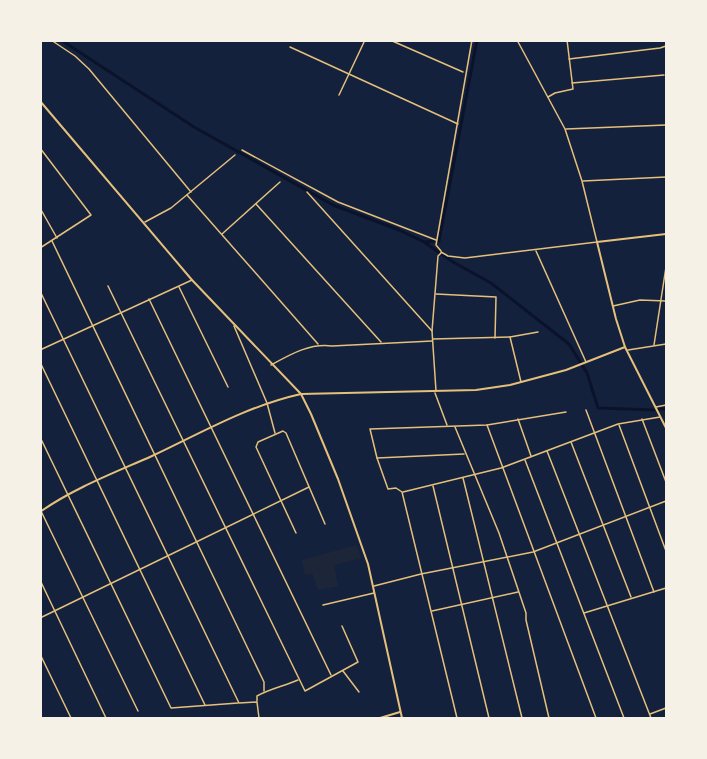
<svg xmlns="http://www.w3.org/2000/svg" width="707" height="759" font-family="'Roboto Condensed',sans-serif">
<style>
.green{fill:#1d2539}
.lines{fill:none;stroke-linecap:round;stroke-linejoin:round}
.canal{stroke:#0b132b;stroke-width:3}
.minor{stroke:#e5c07b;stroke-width:1.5}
.tertiary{stroke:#e5c07b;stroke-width:2}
.secondary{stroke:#e5c07b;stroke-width:2}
</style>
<rect width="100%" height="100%" fill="#14213d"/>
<polygon class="green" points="357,545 361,558 334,565 338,586 318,590 312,573 305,575 302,560"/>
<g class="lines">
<g class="canal">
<polyline points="61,40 194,127 333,205 399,230 424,242 453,262 491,283 569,344 587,373 598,408 654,410"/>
<polyline points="439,241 477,40"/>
<polyline points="424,242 436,241"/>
<polyline points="659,409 666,409"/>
</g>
<g class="minor">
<polyline points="51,40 75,56 89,69 191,192"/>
<polyline points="390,40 463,72"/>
<polyline points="290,47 458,124"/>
<polyline points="569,59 660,48 666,46"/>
<polyline points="572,83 664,75"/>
<polyline points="339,95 365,40"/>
<polyline points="548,97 555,93 573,89 567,40"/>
<polyline points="566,129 666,125"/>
<polyline points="40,148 91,215 40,248"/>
<polyline points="242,150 338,202 436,240"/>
<polyline points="583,181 666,177"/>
<polyline points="307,192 432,331"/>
<polyline points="187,195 318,344"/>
<polyline points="256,204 381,342"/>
<polyline points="40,208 57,238"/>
<polyline points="145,222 171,208 235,155"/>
<polyline points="222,234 280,182"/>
<polyline points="52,241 264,682 264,691"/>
<polyline points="441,251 436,245 472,40"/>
<polyline points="536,251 586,362"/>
<polyline points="441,252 448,256 465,258 597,242 582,181 565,129 517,40"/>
<polyline points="108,286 305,691 358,662 342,626"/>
<polyline points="179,287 228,387"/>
<polyline points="40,291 239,703 257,702 259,718"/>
<polyline points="436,294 496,297 495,338"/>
<polyline points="149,299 331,675"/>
<polyline points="613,306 640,300 666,301"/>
<polyline points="234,326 267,403 275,433"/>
<polyline points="433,339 510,337"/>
<polyline points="654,345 666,267"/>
<polyline points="40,350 192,280"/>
<polyline points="628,350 666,344"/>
<polyline points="40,362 205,705"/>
<path d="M271,365C291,354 310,343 332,346L432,341"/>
<polyline points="521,382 510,337 538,332"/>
<polyline points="436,391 432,331 438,256 441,253"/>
<polyline points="435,393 447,425"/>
<polyline points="656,407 666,405"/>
<polyline points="586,410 654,592"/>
<polyline points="518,419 531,456"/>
<polyline points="642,419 666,482"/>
<polyline points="487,425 596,718"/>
<polyline points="619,425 666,551"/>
<polyline points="455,427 499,533 526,613 526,620 549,718"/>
<polyline points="40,437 171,708 238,703"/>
<polyline points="571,442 631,597"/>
<polyline points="547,451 651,718"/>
<polyline points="377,458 464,454"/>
<polyline points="525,460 624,718"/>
<polyline points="463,478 522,718"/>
<polyline points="433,486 489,718"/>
<polyline points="403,492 501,468 618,424 660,417"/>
<polyline points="40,509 138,711"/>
<polyline points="296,533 256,447 258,442 283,431 286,433 325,524"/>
<polyline points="40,580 106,718"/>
<polyline points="374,586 421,574 533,552 666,501"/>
<polyline points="323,605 374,593"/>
<polyline points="432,611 518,592"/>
<polyline points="584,613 666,588"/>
<polyline points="40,618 309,487"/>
<polyline points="40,654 71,718"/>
<polyline points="343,671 359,692"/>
<path d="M257,701V696C269,689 284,686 298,680"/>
<polyline points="650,714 666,708"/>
<polyline points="457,718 402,492 396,488 388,489 377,458 370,429 487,425 566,412"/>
</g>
<g class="tertiary">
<polyline points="40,101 192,280 301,394 311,414 338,479 368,564 402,718"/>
<path d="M40,512C74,488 114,473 152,456C201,433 247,406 301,394L476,390L510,385L566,370L625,347"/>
<polyline points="380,718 400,712"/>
</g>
<polyline class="secondary" points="666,234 597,242 616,319 625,347 666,428"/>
</g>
<rect width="707" height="759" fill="none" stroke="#f6f1e7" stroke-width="84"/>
</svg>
